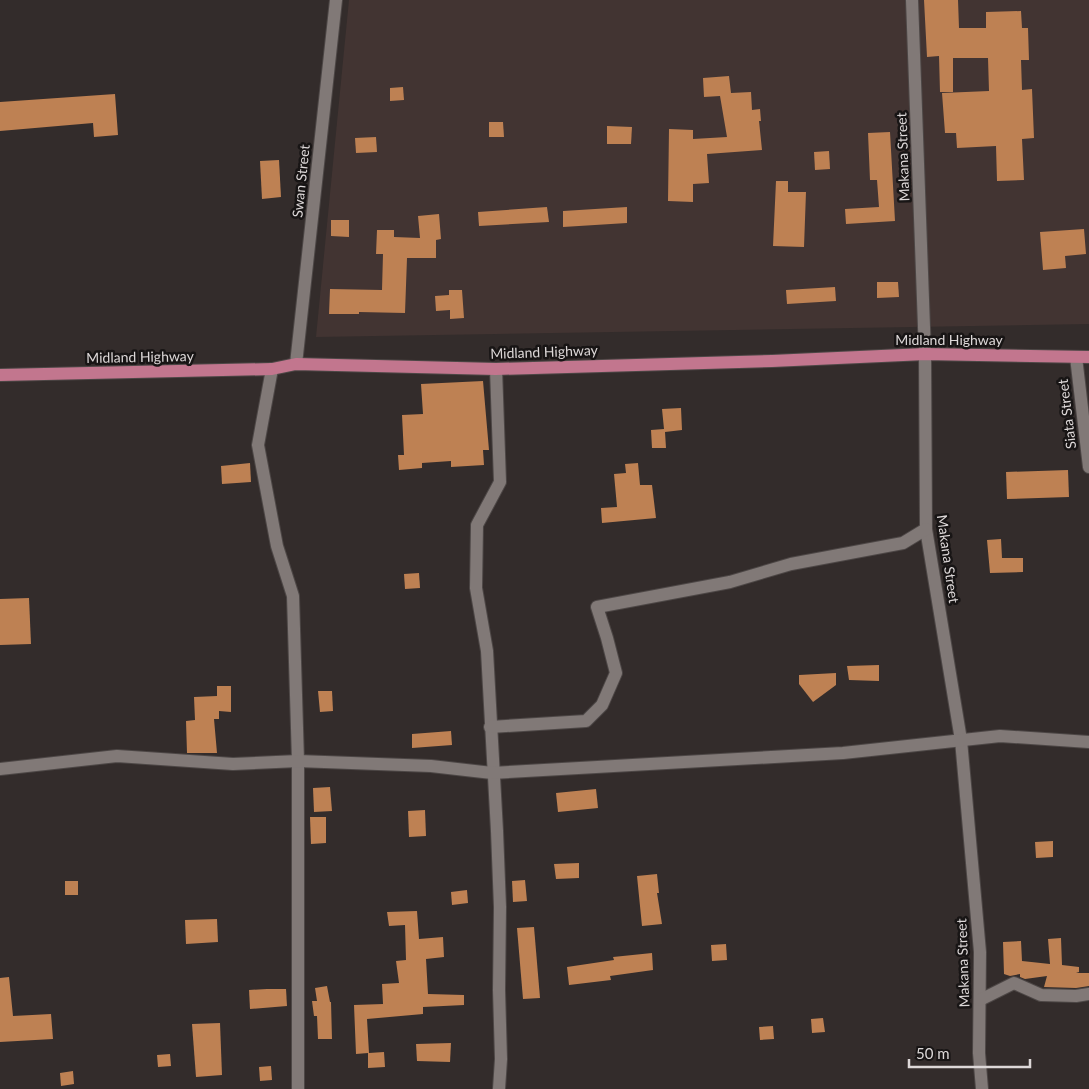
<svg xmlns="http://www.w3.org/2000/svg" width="1089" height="1089" font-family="Lato,sans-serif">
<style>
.built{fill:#423432}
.building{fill:#be8153}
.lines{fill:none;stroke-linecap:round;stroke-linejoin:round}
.minor-casing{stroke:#4d4746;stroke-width:14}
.major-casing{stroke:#4d4746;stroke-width:14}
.minor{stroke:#817977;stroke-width:12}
.major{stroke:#c2768e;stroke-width:12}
.labels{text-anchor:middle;stroke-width:5;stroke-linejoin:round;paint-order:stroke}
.street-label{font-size:14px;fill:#ddd8d8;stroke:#181515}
</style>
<rect width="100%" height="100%" fill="#332c2b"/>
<polygon class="built" points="349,0 1089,0 1089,324 316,337"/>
<g class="building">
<polygon points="924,0 958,0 959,28 986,28 986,12 1021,11 1022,28 1028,28 1029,60 1021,60 1022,90 1032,89 1034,138 1022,139 1024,180 997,181 996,146 957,148 956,133 945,133 942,93 989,91 988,58 953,58 953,92 940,92 939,56 927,57"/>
<polygon points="729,76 731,93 751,92 752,110 760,109 761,121 759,121 762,150 707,154 709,183 693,184 693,202 668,201 669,129 693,130 693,139 727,137 720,96 704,97 703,78"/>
<polygon points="403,87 404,100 390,101 390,88"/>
<polygon points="115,94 118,135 94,137 93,123 0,131 0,102"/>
<polygon points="489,122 503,122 504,137 489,137"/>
<polygon points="607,126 632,127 631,144 607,144"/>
<polygon points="890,132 895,221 846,224 845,209 879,207 877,180 870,180 868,133"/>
<polygon points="376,137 377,152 356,153 355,138"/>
<polygon points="829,151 830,169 815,170 814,152"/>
<polygon points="279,160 281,197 262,199 260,161"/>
<polygon points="776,181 788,181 788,192 806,192 804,247 773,246"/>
<polygon points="547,207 549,222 479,226 478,212"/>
<polygon points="627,207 627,223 563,227 563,211"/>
<polygon points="439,214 441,239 436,240 436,258 407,258 405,313 359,312 359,314 329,314 330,289 382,290 383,254 376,254 377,230 394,230 394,237 420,238 418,216"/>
<polygon points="331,220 349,220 349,237 331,236"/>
<polygon points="1084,229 1086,254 1065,256 1066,268 1043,270 1040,232"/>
<polygon points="877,282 898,282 899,297 877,298"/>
<polygon points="835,287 836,301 787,304 786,290"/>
<polygon points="449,290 462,290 464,318 450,319 450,310 436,311 435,296 449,295"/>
<polygon points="483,381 489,450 483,450 484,465 451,467 451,461 422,463 422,468 399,470 398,455 404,455 402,415 423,414 421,384"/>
<polygon points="681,408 682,430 665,432 666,448 652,448 651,430 664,429 662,409"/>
<polygon points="250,463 251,482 222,484 221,466"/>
<polygon points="638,463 640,485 652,485 656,518 602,523 601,508 617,507 614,474 626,473 625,464"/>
<polygon points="1068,470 1069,497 1007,499 1006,472"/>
<polygon points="1001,539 1002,558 1023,558 1023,572 990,573 987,540"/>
<polygon points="419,573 420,588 405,589 404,574"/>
<polygon points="29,598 31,644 0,645 0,599"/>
<polygon points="879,665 879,681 849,680 847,666"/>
<polygon points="836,673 836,685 813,702 799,684 799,675"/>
<polygon points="217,686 231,686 231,712 219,711 219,719 214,719 217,753 187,753 186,721 195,720 194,697 217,696"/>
<polygon points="318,691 332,691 333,711 320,712"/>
<polygon points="451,731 452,745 412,748 412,734"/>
<polygon points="330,787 332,811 314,812 313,788"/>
<polygon points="596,789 598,808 558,812 556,793"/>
<polygon points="425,810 426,836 409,837 408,811"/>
<polygon points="310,817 326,817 326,843 311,844"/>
<polygon points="1053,841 1053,857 1036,858 1035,842"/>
<polygon points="579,863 579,878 556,879 554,864"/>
<polygon points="657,874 659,893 657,893 662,924 642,926 637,876"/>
<polygon points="525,880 527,901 513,902 512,881"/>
<rect x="65" y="881" width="13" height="14"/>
<polygon points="467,890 468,903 452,905 451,892"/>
<polygon points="417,911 419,939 443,937 444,957 426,959 428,994 464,995 464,1005 423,1007 423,1014 367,1019 369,1053 384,1052 385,1067 368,1068 368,1053 356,1054 354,1005 383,1004 382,984 399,983 396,961 406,960 405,925 389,926 387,912"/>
<polygon points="217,919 218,942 186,944 185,920"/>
<polygon points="534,927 540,998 523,999 517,928"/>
<polygon points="1061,938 1062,965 1079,967 1079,972 1076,973 1089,973 1089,986 1076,988 1044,987 1047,976 1025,979 1020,977 1020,974 1010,976 1004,974 1003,942 1021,941 1022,961 1050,964 1048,939"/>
<polygon points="726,944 727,960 712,961 711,945"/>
<polygon points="652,953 653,970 610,976 611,980 569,985 567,967 614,960 613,957"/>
<polygon points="9,977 13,1016 51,1014 53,1039 0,1042 0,978"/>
<polygon points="327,986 330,1002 331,1002 332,1039 318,1039 317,1016 314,1016 312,1001 317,1001 315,988"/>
<polygon points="267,989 286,989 287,1006 250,1009 249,990"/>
<polygon points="823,1018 825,1032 812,1033 811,1019"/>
<polygon points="220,1023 222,1075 196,1077 192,1024"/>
<polygon points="773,1026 774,1039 760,1040 759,1027"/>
<polygon points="451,1043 450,1062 417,1061 416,1044"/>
<polygon points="170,1054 171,1066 158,1067 157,1055"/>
<polygon points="271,1066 272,1080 260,1081 259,1067"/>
<polygon points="73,1071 74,1084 61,1086 60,1073"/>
</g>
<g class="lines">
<defs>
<g id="minor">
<polyline points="912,0 925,354 926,529 961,740 980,952 979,1053 982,1089"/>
<polyline points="1076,357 1089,467"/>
<polyline points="296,364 336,0"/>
<polyline points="272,369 258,445 277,546 293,596 298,761 298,1089"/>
<polyline points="496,369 500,482 477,525 476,588 487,651 497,831 500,907 499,990 501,1059 499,1089"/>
<polyline points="490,727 586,721 602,705 616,673 607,638 597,607 730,582 791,564 903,543 926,529"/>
<polyline points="0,769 117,756 233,764 298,761 431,766 492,773 843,753 1000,736 1089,742"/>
<polyline points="980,1000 1014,983 1041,995 1076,996 1089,994"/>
</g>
<polyline id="major" points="0,375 272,369 296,364 496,369 772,361 925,354 1089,357"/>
</defs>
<use href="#minor" class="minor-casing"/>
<use href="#major" class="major-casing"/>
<use href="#minor" class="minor"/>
<use href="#major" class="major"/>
</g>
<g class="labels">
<g class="street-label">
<text transform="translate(903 157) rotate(-92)" y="5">Makana Street</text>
<text transform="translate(301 181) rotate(-84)" y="5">Swan Street</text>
<text x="949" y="345">Midland Highway</text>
<text transform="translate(544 352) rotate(-2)" y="5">Midland Highway</text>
<text transform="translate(140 357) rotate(-1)" y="5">Midland Highway</text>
<text transform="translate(1067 414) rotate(-97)" y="5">Siata Street</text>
<text transform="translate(948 559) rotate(82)" y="5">Makana Street</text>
<text transform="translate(963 963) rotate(-92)" y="5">Makana Street</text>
</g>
</g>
<path d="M909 1059v8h121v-8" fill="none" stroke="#ddd8d8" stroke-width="2.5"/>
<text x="916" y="1059" font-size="15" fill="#ddd8d8" stroke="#181515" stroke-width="4" paint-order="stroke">50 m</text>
</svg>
